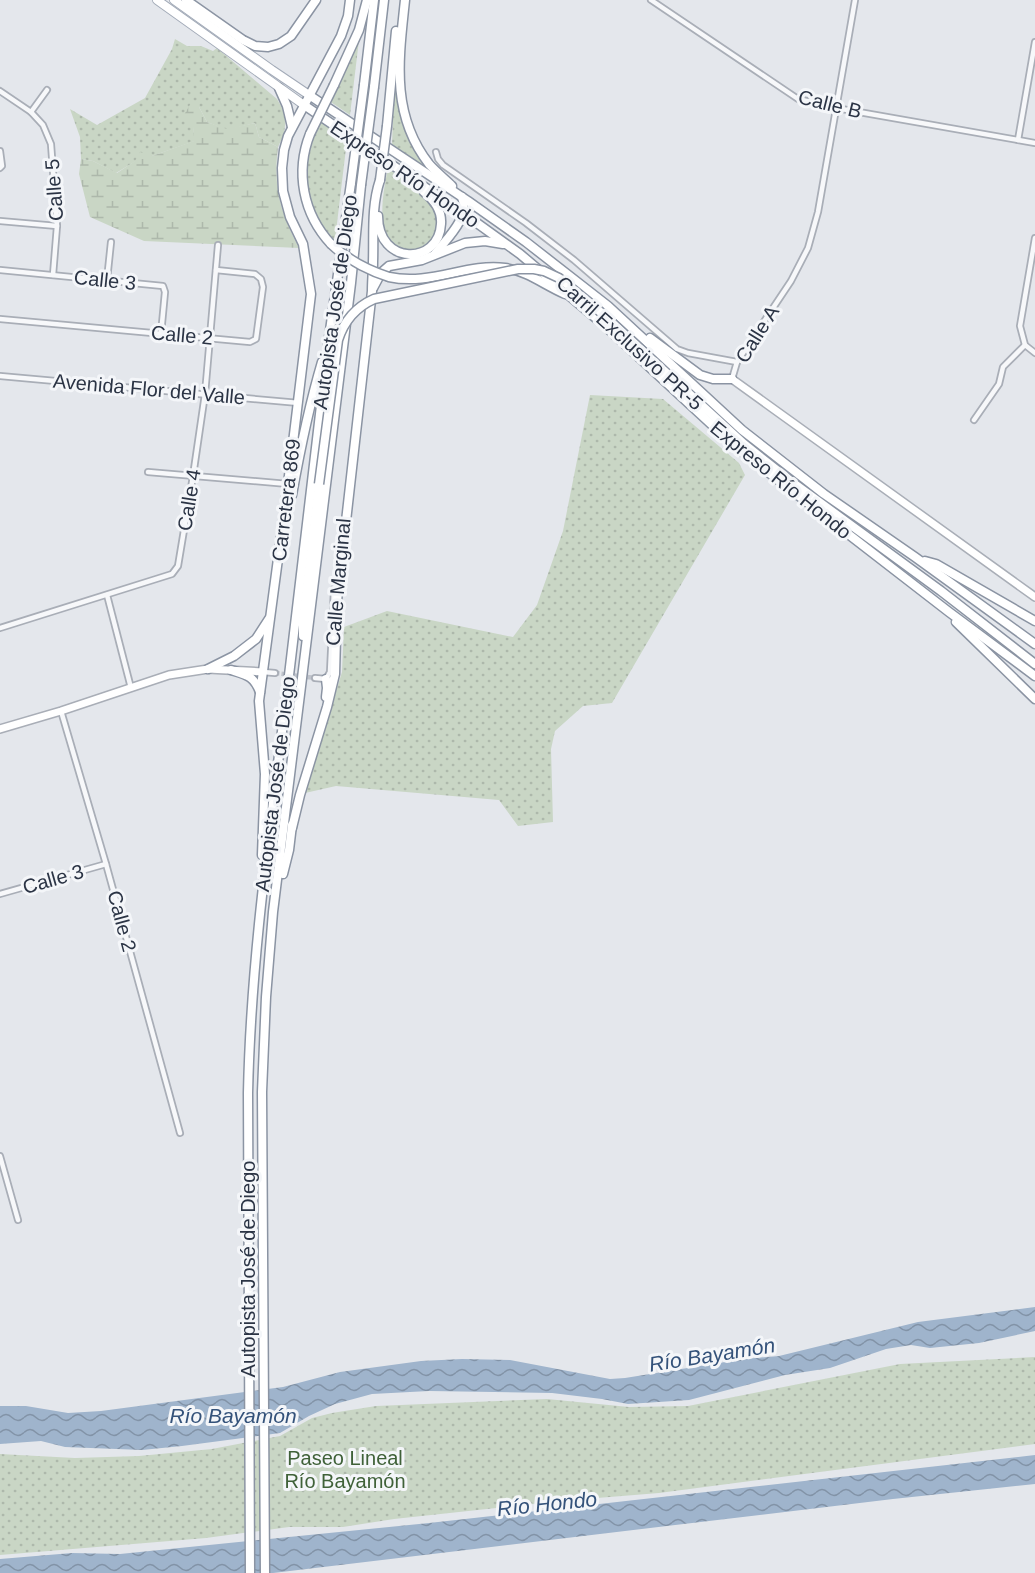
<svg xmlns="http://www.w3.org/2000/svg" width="1035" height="1573" font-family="Helvetica,sans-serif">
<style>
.grass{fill:url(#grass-dots)}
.wetland{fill:url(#wetland-marsh)}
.water{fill:url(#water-waves)}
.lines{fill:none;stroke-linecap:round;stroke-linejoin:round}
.street-tunnel{stroke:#bfc3cb;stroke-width:4.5;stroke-dasharray:4.5 2;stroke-linecap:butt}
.street-casing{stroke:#a9aeb7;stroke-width:8}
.secondary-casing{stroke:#a9aeb7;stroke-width:10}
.primary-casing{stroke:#a3abb8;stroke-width:10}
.highway-casing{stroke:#8b94a3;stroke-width:11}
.street{stroke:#f7f8fa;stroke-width:4.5}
.secondary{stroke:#fff;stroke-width:7}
.primary{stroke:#fff;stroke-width:8}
.highway{stroke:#fff;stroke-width:8}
.highway-bridge-casing{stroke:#8b94a3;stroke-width:11;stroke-linecap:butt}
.highway-bridge{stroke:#fff;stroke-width:8}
.labels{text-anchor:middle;stroke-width:6;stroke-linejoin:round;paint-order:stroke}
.street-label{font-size:20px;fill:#2b3445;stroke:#f4f6f9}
.park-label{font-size:20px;fill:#3f6138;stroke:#f4f6f9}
.water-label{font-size:21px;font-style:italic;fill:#34527a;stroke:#f4f6f9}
</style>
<defs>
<pattern id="grass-dots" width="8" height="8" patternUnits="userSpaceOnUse" patternTransform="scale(1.5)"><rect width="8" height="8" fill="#c9d6c5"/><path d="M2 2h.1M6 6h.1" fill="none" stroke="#adb8ab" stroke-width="1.8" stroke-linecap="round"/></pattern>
<pattern id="wetland-marsh" width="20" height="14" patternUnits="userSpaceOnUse" patternTransform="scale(1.5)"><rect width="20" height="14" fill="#c9d6c5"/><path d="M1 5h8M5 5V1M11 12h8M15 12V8" fill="none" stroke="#adb8ab"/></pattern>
<pattern id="water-waves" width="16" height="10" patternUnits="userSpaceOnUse" patternTransform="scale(1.5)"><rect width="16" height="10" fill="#9fb4cc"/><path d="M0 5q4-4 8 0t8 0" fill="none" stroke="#8293a7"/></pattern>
</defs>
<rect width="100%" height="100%" fill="#e4e7ec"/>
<g class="grass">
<polygon points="175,39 187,46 201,46 213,51 217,48 277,99 281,106 286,117 284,134 278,147 259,137 255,123 227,130 207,122 199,107 193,127 195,141 152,156 136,161 116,173 93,161 81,159 80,137 70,109 97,125 145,98 172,49"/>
<polygon points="359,40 350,115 331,102"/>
<polygon points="394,91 396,91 402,120 415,149 429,169 428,171 392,145"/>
<path d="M321,122L347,140L335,240C330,236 325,231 322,226C299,192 303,157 321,122Z"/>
<path d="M388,168C401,179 418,187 428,200C460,240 402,269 387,237C378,218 384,188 388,168Z"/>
<polygon points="590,395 663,399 739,463 745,475 612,703 583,706 555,731 551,749 553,822 518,826 499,800 336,786 305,793 342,672 344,627 387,611 513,637 537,605 563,531"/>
<polygon points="1035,1357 1035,1444 659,1493 560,1501 394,1519 343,1527 289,1527 206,1538 0,1555 0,1454 75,1458 139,1456 212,1449 280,1436 312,1418 332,1413 376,1406 547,1399 629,1407 688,1406 900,1364"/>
</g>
<path class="wetland" d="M191,103L199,107L207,122L227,129L255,123L259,137L278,147C273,187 280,212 299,248L144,241L90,217L79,174L81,159L93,161L117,173L135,161L140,152L152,156L194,141L193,127L184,115Z"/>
<g class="water">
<polygon points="1035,1307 1035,1331 979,1343 930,1348 911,1345 886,1349 830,1368 785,1375 689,1400 628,1404 602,1399 552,1393 429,1391 372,1394 335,1404 309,1416 280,1433 182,1446 142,1450 65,1447 41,1441 0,1444 0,1406 26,1406 68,1413 101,1411 283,1387 340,1372 421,1361 462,1359 510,1360 610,1379 625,1378 744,1359 779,1356 918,1322"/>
<polygon points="1035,1455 1035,1484 893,1499 273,1573 0,1573 0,1559 72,1553 120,1554 429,1523"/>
</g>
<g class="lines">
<polyline class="street-tunnel" points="275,673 315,678"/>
<defs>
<g id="street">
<polyline points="651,0 798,99 836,108 1035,143"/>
<polyline points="0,91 31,112 43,125 51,144 57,226 53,275"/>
<polyline points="31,112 47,90"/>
<polyline points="1018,140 1035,42"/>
<polyline points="0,151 2,166 0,168"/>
<polyline points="436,152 438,159 443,165 526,223 574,260 677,349 688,353 737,362"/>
<polyline points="0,221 57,226"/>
<polyline points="1035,238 1020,326 1025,345 1035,353"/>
<polyline points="0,270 163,286 165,292 161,334"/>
<polyline points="107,280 111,242"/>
<polyline points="0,319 250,342 256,339 263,287 261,279 255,274 216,270"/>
<polyline points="0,376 299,403"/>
<polyline points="732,379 737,362 791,281 808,248 818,212 855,0"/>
<polyline points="974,420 999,384 1003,367 1025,345"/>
<polyline points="148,472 288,484"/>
<polyline points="107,595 131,688"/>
<polyline points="0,628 172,574 178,566 193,476 205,394 218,245"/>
<polyline points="263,672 275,673"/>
<polyline points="315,678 326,679 330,672 334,589"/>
<polyline points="61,711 106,864 180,1133"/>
<polyline points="0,894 106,864"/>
<polyline points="0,1156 18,1220"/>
</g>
<g id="secondary">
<polyline points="732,379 1035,597"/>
<polyline points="0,729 61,711 169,675 208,669 263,672"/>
</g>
<g id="primary">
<polyline points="157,0 304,105"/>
<polyline points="174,0 272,70 309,95"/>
</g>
<g id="highway">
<polyline points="186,0 243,40 255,46 268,47 279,44 291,36 316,0"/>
<path d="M405,0C399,58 390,114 429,164C436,172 445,179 452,186"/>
<polyline points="334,85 359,30 367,0"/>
<polyline points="364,85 374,0"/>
<polyline points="374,87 384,0"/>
<polyline points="279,88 287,106 292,127"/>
<polyline points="309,95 468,201 526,242 608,306 742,430 824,494 915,557 1035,644"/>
<polyline points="304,105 463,213 520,254 604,325 737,448 949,612 1035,676"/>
<polyline points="387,126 396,31"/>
<path d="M310,134C295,172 303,214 331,244"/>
<path d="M378,216C378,266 439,265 441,224C442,211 434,200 424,192"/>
<path d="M435,254C447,238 470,218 462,197"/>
<path d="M389,277C431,286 466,263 505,268C528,271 544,285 565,294"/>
<polyline points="373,288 381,273 389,266 422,260 465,243 485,241 503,244"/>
<polyline points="650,338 700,375 713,379 732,379"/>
<polyline points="648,356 744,444 792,482 941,591 1035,664"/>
<path d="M292,495C300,450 309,406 322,362"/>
<polyline points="925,561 936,564 1035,621"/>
<polyline points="956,622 1035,699"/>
<polyline points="303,636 303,619 319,484"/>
<polyline points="208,669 234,656 256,639 269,619"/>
<path d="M231,670C247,675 254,676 260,692"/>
<polyline points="326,697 327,688 326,679"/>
<path d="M292,828L300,795L327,707L335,674L337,601L372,291C372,281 373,272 373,262C374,234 371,207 380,180"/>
<polyline points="262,855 265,774 259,701 288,484 311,294 303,244 290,217 283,191 282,168 284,150 288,136 341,36 348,16 350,0"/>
<polyline points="283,874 289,850 292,825"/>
<path d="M250,1573L248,1093C251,950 273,809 290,667C303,557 316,448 329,338C336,286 344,234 351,183"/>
<polyline points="265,1573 262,1092 266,997 273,912 351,283 361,185"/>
</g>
</defs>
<use href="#street" class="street-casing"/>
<use href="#secondary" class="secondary-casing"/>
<use href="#primary" class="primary-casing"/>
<use href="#highway" class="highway-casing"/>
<use href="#street" class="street"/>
<use href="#secondary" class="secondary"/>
<use href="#primary" class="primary"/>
<use href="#highway" class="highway"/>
<defs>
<g id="highway-bridge">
<polyline points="310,134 334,85"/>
<polyline points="380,180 387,126"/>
<polyline points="351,183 364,85"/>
<polyline points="361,185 374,87"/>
<path d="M331,244C348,260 367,270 389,277"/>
<path d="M319,484L338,340C344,321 356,307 374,299L518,269H534L544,271L559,278L596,308L648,356"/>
</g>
</defs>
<use href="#highway-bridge" class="highway-bridge-casing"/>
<use href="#highway-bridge" class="highway-bridge"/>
</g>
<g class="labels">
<g class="street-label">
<text transform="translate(830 104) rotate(14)" y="7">Calle B</text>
<text transform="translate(405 174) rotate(34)" y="7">Expreso Río Hondo</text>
<text transform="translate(54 190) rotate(-94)" y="7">Calle 5</text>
<text transform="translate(105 280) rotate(6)" y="7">Calle 3</text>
<text transform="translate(335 302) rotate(-82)" y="7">Autopista José de Diego</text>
<text transform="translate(757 334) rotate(-58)" y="7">Calle A</text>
<text transform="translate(182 335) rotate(5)" y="7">Calle 2</text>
<text transform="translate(630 343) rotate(42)" y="7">Carril Exclusivo PR-5</text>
<text transform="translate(149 389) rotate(5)" y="7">Avenida Flor del Valle</text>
<text transform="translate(781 480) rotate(39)" y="7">Expreso Río Hondo</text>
<text transform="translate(189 500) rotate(-81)" y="7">Calle 4</text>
<text transform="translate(286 500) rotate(-83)" y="7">Carretera 869</text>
<text transform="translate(338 582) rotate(-85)" y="7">Calle Marginal</text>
<text transform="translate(275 784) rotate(-83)" y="7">Autopista José de Diego</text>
<text transform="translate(53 879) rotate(-16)" y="7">Calle 3</text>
<text transform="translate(122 921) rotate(75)" y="7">Calle 2</text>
<text transform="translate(248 1269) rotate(-90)" y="7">Autopista José de Diego</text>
</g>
<g class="park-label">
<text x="345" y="1465">Paseo Lineal<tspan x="345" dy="23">Río Bayamón</tspan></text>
</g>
<g class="water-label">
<text transform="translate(712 1355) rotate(-9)" y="7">Río Bayamón</text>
<text x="233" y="1423">Río Bayamón</text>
<text transform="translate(547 1504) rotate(-6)" y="7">Río Hondo</text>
</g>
</g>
</svg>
